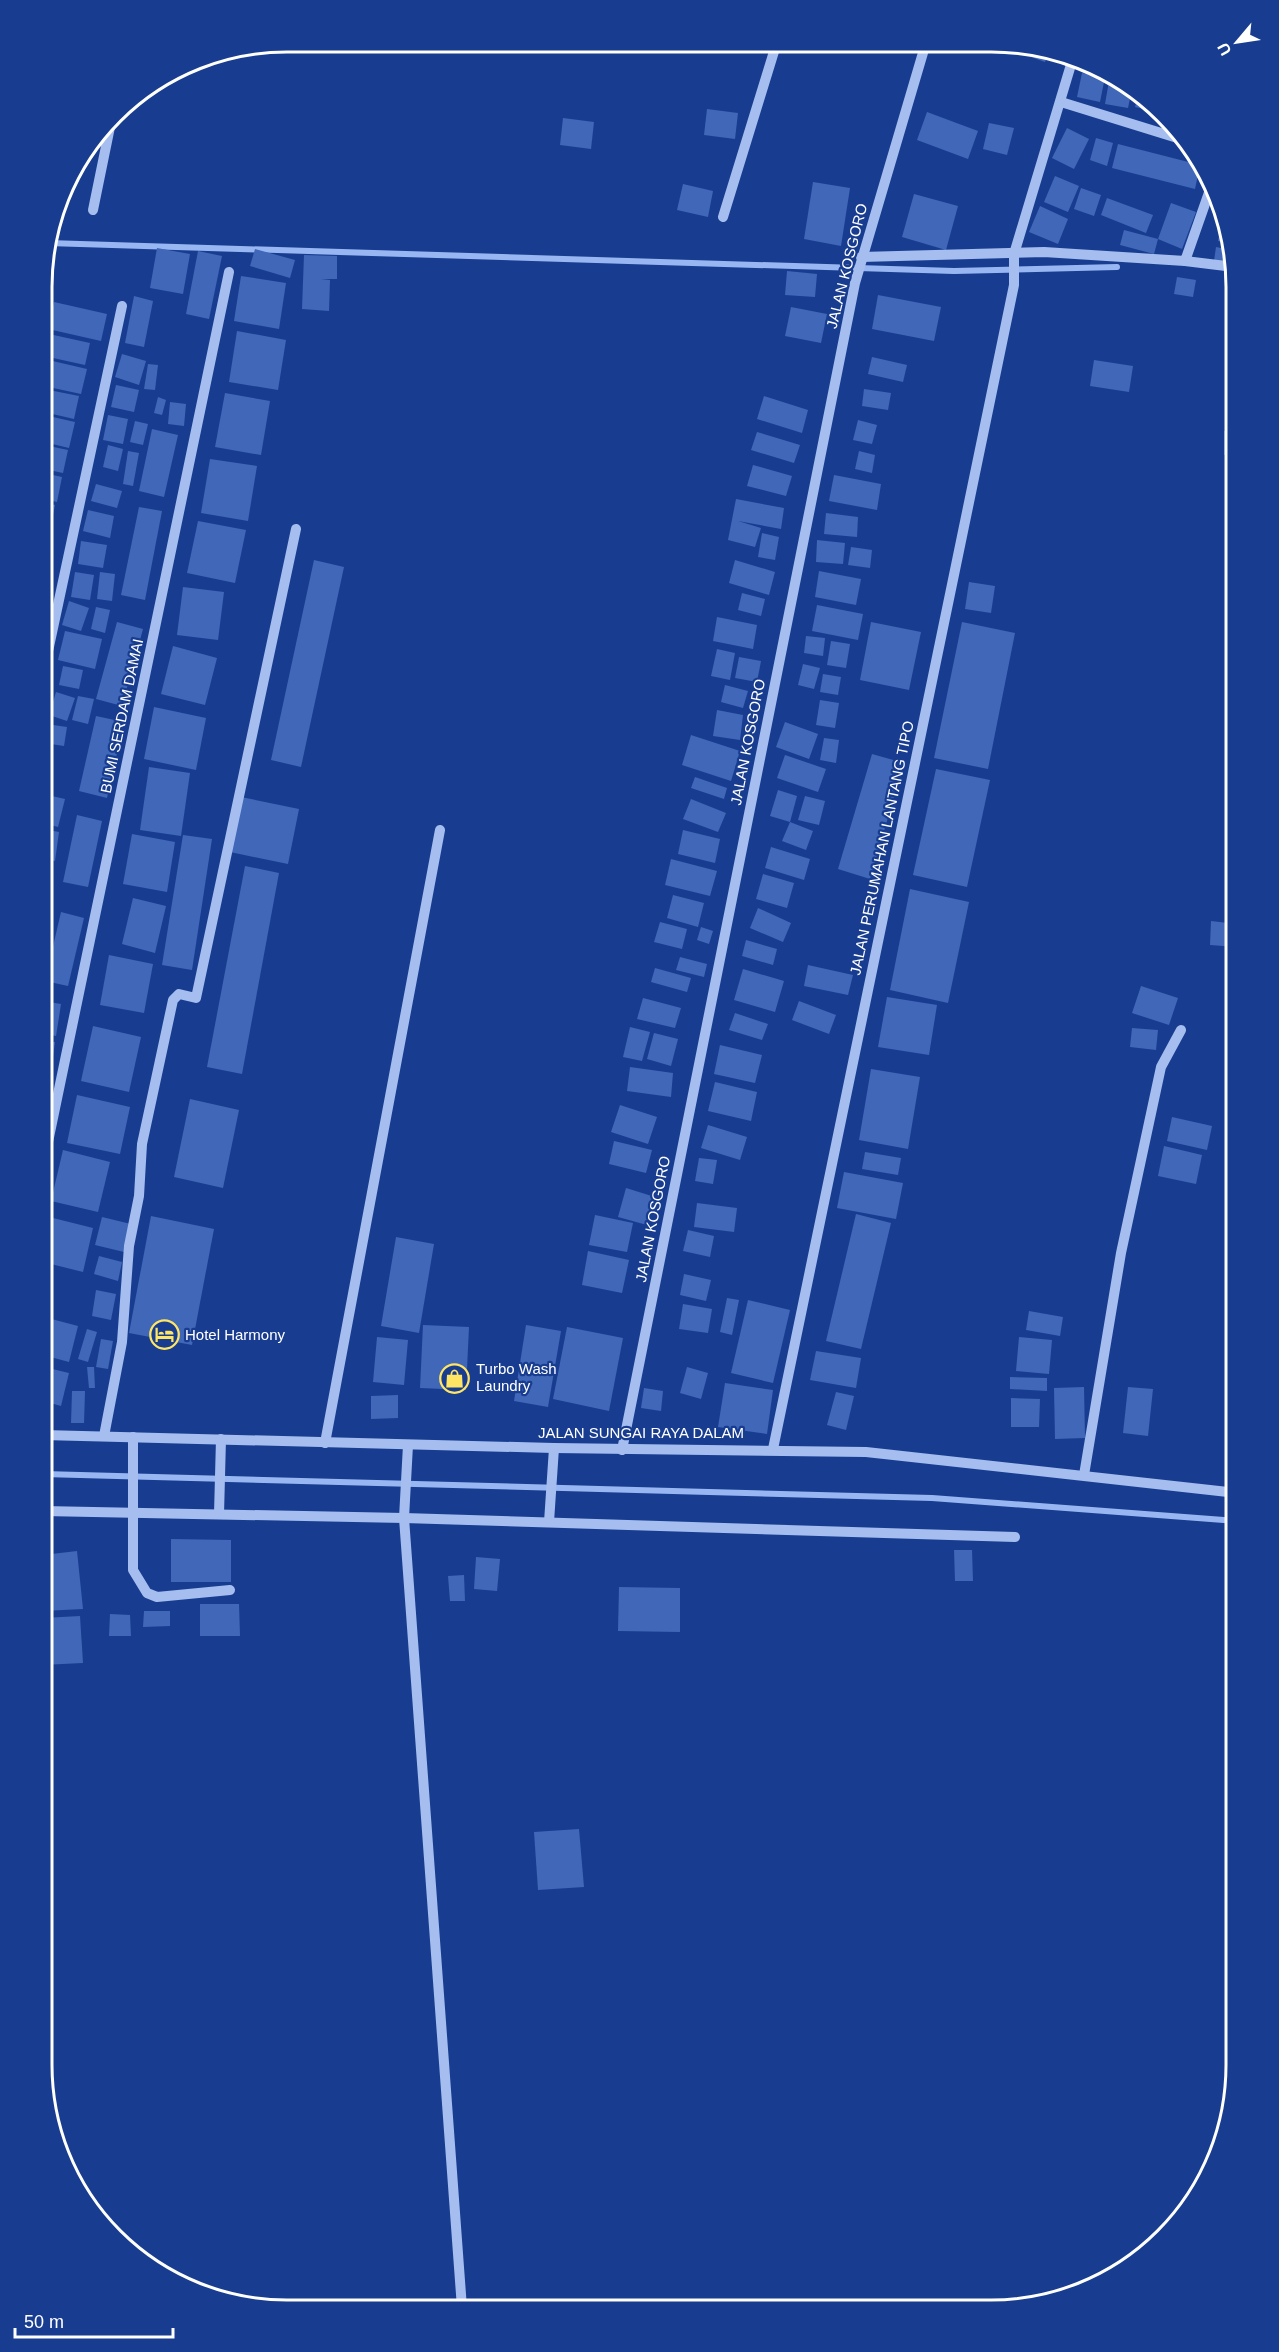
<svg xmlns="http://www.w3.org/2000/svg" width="1279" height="2352" font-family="Arial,sans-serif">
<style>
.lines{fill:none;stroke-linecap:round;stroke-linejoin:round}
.stream{stroke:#98b7f2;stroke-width:6}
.building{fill:#4067b8}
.minor{stroke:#a5beef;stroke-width:10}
.labels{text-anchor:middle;stroke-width:4.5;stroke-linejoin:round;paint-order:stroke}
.street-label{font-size:15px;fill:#fff;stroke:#183d90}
.poi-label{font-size:15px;fill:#fff;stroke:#183d90;text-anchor:start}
.rim{fill:none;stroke:#fff;stroke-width:3}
</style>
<rect width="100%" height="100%" fill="#183d90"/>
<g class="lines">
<g class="stream">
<polyline points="48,243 954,271 1117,267"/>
<polyline points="43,1474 932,1498 1237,1521"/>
</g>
</g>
<g class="building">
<polygon points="1012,46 1039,47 1050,50 1045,62 1011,50"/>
<polygon points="1082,73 1105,77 1100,102 1077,97"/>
<polygon points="1109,81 1132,89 1128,108 1105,104"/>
<polygon points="1139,93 1153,103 1158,108 1157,112 1135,107"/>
<polygon points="707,109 738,113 735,139 704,135"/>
<polygon points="927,112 978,131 968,159 917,140"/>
<polygon points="563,118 594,122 591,149 560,145"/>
<polygon points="989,123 1014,128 1007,155 983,149"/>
<polygon points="1067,128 1089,139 1074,169 1052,158"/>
<polygon points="1096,138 1113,143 1107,166 1090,160"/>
<polygon points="1118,144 1200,165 1195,189 1112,168"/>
<polygon points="1055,176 1079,186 1068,212 1044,202"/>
<polygon points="813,182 850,188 841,246 804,239"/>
<polygon points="683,184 713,191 708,217 677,210"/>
<polygon points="1081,188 1101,195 1094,216 1074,209"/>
<polygon points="914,194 958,206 946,250 902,237"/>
<polygon points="1107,198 1153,215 1146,233 1101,215"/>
<polygon points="1171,203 1196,212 1182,249 1158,239"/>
<polygon points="1040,206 1068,219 1058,244 1029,232"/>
<polygon points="1224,210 1230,244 1218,241"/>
<polygon points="1124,230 1158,239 1154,254 1120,245"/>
<polygon points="1216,247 1231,250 1233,264 1214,261"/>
<polygon points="157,248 190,254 183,294 150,288"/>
<polygon points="255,249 295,260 290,278 250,266"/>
<polygon points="198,251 222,256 209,319 186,314"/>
<polygon points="304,255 337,256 337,279 321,279 330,280 329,311 302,309"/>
<polygon points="787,271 817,274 815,297 785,295"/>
<polygon points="241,276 286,283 279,329 234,321"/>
<polygon points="1177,277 1196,280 1193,297 1174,294"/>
<polygon points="1236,281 1237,287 1237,308 1225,301"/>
<polygon points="878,295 941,307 934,341 872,329"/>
<polygon points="134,296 153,301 144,347 125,343"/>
<polygon points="54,302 107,314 101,341 48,329"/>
<polygon points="791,307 827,314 821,343 785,336"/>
<polygon points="237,331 286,340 278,390 229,382"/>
<polygon points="49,334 90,343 85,365 44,356"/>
<polygon points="122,354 146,361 139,385 115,377"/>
<polygon points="872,357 907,365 903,382 868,374"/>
<polygon points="44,359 87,369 81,394 44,386"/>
<polygon points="1094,360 1133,366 1129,392 1090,386"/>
<polygon points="148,364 158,365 155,390 144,389"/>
<polygon points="116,385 139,390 134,412 111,407"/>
<polygon points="44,389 79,396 74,419 44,412"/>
<polygon points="864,389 891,393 888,410 862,406"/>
<polygon points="225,393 270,401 261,455 215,447"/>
<polygon points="764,396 808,410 802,433 757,419"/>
<polygon points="158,397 166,400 162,415 154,413"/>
<polygon points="170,402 186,404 184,426 168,424"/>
<polygon points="44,415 75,422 69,448 44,442"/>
<polygon points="108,415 128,419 123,444 103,440"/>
<polygon points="858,420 877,425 872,444 853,440"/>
<polygon points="135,421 148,424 143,445 130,442"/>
<polygon points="152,429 178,435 164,497 139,491"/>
<rect x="1224" y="431" width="13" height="24"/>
<polygon points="757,432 800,445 794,463 751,450"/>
<polygon points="44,445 68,450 63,473 44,469"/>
<polygon points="108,445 123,449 118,471 103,467"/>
<polygon points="128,451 139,453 133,486 123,484"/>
<polygon points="859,451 875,455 872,473 855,469"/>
<polygon points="210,459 257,466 248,521 201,513"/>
<polygon points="753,465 792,476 786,496 747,486"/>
<polygon points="44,473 62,477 57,502 44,499"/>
<polygon points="834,475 881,484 877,510 829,501"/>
<polygon points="96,484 122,491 117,508 91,501"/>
<polygon points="736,499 784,508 781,529 738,521 761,528 755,547 728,540"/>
<polygon points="44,502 55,505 50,530 44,529"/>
<polygon points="139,507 162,511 145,600 121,595"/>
<polygon points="88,510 114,516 110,538 83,531"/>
<polygon points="826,513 858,517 857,537 824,534"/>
<polygon points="198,521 246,530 235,583 187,573"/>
<polygon points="762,533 779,537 775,560 758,557"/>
<polygon points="817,540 845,543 843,564 816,562"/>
<polygon points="81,541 107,545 103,568 78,564"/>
<polygon points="851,547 872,550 870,568 848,565"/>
<polygon points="314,560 344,567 301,767 271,760"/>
<polygon points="735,560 775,572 769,595 729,583"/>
<polygon points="819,571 861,579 856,605 815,597"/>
<polygon points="75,572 94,575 90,600 71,597"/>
<polygon points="100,572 115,574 112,601 97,599"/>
<polygon points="969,582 995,586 991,613 965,609"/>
<polygon points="183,587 224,592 218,640 177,635"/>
<polygon points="742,593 765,599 761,616 738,610"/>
<polygon points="69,601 89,608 81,631 62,625"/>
<polygon points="817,605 863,614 858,640 812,631"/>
<polygon points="96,607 110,610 105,633 91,629"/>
<polygon points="717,617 757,625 753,649 713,641"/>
<polygon points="117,622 143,629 122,706 96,699"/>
<polygon points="871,622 921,632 909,690 860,680"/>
<polygon points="962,622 1015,633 988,769 934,758"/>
<polygon points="65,631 102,639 95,669 58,660"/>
<polygon points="806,636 825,638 823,656 804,653"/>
<polygon points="831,641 850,644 846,668 827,665"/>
<polygon points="173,646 217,658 205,705 161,694"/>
<polygon points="717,649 735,653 730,680 711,676"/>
<polygon points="739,657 761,661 757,682 735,678"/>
<polygon points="803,664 820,668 814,689 798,685"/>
<polygon points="63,666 83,670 79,689 59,685"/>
<polygon points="823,674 841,677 838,695 820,692"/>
<polygon points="725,685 748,691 743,708 721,702"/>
<polygon points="56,692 75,698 67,721 49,715"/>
<polygon points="78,696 94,699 88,724 72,720"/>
<polygon points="820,700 839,703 835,728 816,725"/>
<polygon points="154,707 206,718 196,770 144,759"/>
<polygon points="717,710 743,715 740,740 713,736"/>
<polygon points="96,716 124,722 107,798 79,791"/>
<polygon points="785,722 818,734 809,759 776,747"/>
<polygon points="46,724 67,727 64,746 44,743"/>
<polygon points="691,735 740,751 731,781 682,765"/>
<polygon points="824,738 839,740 836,763 820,760"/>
<polygon points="872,754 904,763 870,879 838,869"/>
<polygon points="785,755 826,769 818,792 777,778"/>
<polygon points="149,767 190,773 181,836 140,830"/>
<polygon points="936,769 990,780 967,887 913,875"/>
<polygon points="695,777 727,788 724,799 691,788"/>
<polygon points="778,790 797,796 790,822 770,816"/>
<polygon points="43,794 65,799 58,827 43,823"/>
<polygon points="805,796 825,801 819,825 798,820"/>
<polygon points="241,797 299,809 288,864 230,852"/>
<polygon points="691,799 726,813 718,832 683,819"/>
<polygon points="77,815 102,821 88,887 63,882"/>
<polygon points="790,822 813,831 806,850 782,841"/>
<polygon points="43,829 59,832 55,861 43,858"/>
<polygon points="683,830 720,839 715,863 678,854"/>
<polygon points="132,834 175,842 167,892 123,884"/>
<polygon points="183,835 212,839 192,970 162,965"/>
<polygon points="771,847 810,859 804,880 765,868"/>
<polygon points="671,859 717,871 710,896 665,885"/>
<polygon points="43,864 50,865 44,892 43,892"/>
<polygon points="245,866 279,873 242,1074 207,1067"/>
<polygon points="763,874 794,883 787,908 756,899"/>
<polygon points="910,889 969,902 948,1003 890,990"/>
<polygon points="673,895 704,903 698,927 667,918"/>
<polygon points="133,898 166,906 155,953 122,944"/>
<polygon points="758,908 791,923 783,942 750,928"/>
<polygon points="61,912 84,918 68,986 45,981"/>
<polygon points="1211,921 1237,924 1237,947 1210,945"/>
<polygon points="660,922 687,929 682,949 654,942"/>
<polygon points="701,927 713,931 709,944 697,940"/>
<polygon points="746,940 777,949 773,965 742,956"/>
<polygon points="109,955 153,964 144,1013 100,1005"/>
<polygon points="680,957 707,964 704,977 676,970"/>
<polygon points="808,965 853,975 848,995 804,986"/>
<polygon points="655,968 691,978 687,992 651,982"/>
<polygon points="743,969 784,981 775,1012 734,1000"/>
<polygon points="1141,986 1178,998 1169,1025 1132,1013"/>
<polygon points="887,997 937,1005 929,1055 878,1047"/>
<polygon points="643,998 681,1008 675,1028 637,1019"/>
<polygon points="43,1001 61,1004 56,1036 43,1033"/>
<polygon points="799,1001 836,1015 829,1034 792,1020"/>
<polygon points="735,1013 768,1024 762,1040 729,1030"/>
<polygon points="93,1026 141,1037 129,1092 81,1081"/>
<polygon points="630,1027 650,1032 642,1061 623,1057"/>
<polygon points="1132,1028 1158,1030 1156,1050 1130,1047"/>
<polygon points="654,1033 678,1039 671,1066 647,1059"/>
<polygon points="43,1041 55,1042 50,1079 43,1078"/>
<polygon points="720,1045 762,1055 755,1083 714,1074"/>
<polygon points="630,1067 673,1073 671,1097 627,1091"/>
<polygon points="871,1069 920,1077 908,1149 859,1140"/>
<polygon points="715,1082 757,1092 751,1121 708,1111"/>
<polygon points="77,1095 130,1107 120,1154 67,1143"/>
<polygon points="190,1099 239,1110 223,1188 174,1177"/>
<polygon points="620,1105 657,1117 648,1144 611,1132"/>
<polygon points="1172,1117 1212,1126 1207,1150 1167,1141"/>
<polygon points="708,1125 747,1137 740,1160 701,1148"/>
<polygon points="614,1141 652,1150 646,1173 609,1164"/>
<polygon points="1164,1146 1202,1155 1196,1184 1158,1176"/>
<polygon points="63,1150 110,1162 98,1212 51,1201"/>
<polygon points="865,1152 901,1158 898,1175 862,1169"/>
<polygon points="699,1158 717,1160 713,1184 695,1181"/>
<polygon points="844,1172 903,1183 896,1219 837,1208"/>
<polygon points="626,1188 655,1197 647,1225 618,1217"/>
<polygon points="697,1203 737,1208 734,1232 694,1227"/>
<polygon points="856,1214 891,1223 861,1349 826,1341"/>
<polygon points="595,1215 633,1223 627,1252 589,1245"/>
<polygon points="151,1216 214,1229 192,1345 129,1333"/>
<polygon points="102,1217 131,1224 124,1252 95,1245"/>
<polygon points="53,1218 93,1228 83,1272 43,1262"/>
<polygon points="688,1230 714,1236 710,1257 683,1251"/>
<polygon points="396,1237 434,1244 419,1333 381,1326"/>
<polygon points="588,1251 629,1260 622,1293 582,1285"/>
<polygon points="99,1256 122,1262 118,1281 94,1274"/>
<polygon points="684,1274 711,1280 706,1301 680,1295"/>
<polygon points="96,1290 116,1294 111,1320 92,1316"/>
<polygon points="727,1298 739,1300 732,1335 720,1332"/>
<polygon points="748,1300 790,1310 773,1383 731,1373"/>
<polygon points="683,1304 712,1309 708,1333 679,1329"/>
<polygon points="1029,1311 1063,1317 1060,1336 1026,1330"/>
<polygon points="44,1317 78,1326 69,1362 43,1355"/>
<polygon points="423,1325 469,1327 466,1390 420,1388"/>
<polygon points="526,1325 561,1331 548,1407 514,1401"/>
<polygon points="567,1327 623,1338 609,1411 553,1399"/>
<polygon points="87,1329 97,1332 88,1362 78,1359"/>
<polygon points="377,1337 408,1340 404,1385 373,1382"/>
<polygon points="1019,1337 1052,1340 1049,1374 1016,1371"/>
<polygon points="101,1339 113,1341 108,1369 96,1367"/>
<polygon points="816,1351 861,1358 856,1388 810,1380"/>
<polygon points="44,1367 69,1373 61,1406 43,1401"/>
<polygon points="87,1367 94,1367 95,1388 89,1388"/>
<polygon points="687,1367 708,1373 701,1399 680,1393"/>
<polygon points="1010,1377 1047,1378 1047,1391 1010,1389"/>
<polygon points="725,1383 773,1390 767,1434 718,1427"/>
<polygon points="1084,1387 1085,1438 1055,1439 1054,1388"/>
<polygon points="1128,1387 1153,1389 1148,1436 1123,1433"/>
<polygon points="644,1388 663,1391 661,1411 641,1408"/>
<polygon points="72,1391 85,1391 84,1423 71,1423"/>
<polygon points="836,1392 854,1396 846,1430 827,1425"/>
<polygon points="398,1395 398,1418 371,1419 371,1396"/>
<polygon points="1011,1398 1040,1399 1039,1427 1011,1427"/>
<polygon points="171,1539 231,1540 231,1582 171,1582"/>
<polygon points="954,1550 972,1550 973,1581 955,1581"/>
<polygon points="77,1551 83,1609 43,1611 43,1555"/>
<polygon points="476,1557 500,1559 497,1591 474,1589"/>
<polygon points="464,1575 465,1601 450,1601 448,1576"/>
<polygon points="619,1587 680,1588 680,1632 618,1631"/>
<polygon points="200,1604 239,1604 240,1636 200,1636"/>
<polygon points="144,1611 170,1611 170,1626 143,1627"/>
<polygon points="110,1614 130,1615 131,1636 109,1636"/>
<polygon points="80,1616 83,1663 42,1665 43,1618"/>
<polygon points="579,1829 584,1887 538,1890 534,1832"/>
</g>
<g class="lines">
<g class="minor">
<polyline points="275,46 276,44"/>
<polyline points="1061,102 1187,141"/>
<polyline points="93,210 111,122"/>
<polyline points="723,217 776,45"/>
<polyline points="861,257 1044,252 1185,261 1212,184"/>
<polyline points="1185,261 1234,267"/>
<polyline points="44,670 122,306"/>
<polyline points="43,1166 229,272"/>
<polyline points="43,1435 554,1448 866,1452 1237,1493"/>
<polyline points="104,1436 122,1342 129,1246 139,1196 142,1144 173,1000 179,994 196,998 296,529"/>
<polyline points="133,1437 133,1570 147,1593 157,1597 230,1590"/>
<polyline points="325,1443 440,830"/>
<polyline points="408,1445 404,1518 462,2308"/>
<polyline points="773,1449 1014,285 1014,254 1073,58"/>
<polyline points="622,1450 855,283 925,46"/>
<polyline points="1084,1475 1121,1253 1161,1067 1181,1030"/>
<polyline points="43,1511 404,1518 1015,1537"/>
<polyline points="219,1514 221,1439"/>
<polyline points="549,1522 554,1448"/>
</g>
</g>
<defs>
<symbol id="hotel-ring" viewBox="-11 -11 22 22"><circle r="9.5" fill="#183d90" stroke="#ffe564" stroke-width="1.5"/><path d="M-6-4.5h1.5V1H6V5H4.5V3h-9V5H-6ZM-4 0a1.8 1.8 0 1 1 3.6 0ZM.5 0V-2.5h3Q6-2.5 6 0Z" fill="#ffe564"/></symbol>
<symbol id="shop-ring" viewBox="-11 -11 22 22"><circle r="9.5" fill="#183d90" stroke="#ffe564" stroke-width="1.5"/><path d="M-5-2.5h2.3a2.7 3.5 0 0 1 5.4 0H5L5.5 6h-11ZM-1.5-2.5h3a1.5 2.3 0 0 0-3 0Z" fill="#ffe564"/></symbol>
</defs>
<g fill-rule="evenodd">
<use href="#hotel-ring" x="148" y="1318" width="33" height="33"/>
<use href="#shop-ring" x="438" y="1362" width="33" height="33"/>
</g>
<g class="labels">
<g class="street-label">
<text transform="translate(847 266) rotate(-76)" y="5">JALAN KOSGORO</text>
<text transform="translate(122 716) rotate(-78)" y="5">BUMI SERDAM DAMAI</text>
<text transform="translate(748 742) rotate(-79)" y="5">JALAN KOSGORO</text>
<text transform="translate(882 848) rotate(-78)" y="5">JALAN PERUMAHAN LANTANG TIPO</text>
<text transform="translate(653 1219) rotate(-79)" y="5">JALAN KOSGORO</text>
<text x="641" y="1438">JALAN SUNGAI RAYA DALAM</text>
</g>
<g class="poi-label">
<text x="185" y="1340">Hotel Harmony</text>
<text x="476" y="1374">Turbo Wash<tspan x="476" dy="17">Laundry</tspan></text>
</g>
</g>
<path d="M0 0H1279V2352H0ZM287 52H991A235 235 0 0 1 1226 287V2065A235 235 0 0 1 991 2300H287A235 235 0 0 1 52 2065V287A235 235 0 0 1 287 52Z" fill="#183d90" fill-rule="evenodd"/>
<path class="rim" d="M287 52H991A235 235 0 0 1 1226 287V2065A235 235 0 0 1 991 2300H287A235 235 0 0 1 52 2065V287A235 235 0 0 1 287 52Z"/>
<g transform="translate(1237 42) rotate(241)" stroke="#183d90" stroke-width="4.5" paint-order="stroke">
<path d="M0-4.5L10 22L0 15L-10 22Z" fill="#ffffff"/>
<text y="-9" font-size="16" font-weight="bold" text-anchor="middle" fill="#ffffff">U</text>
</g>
<path d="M15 2328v9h158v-9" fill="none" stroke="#ffffff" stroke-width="3"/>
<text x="24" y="2328" font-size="18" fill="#ffffff" stroke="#183d90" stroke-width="4.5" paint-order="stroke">50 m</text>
</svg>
